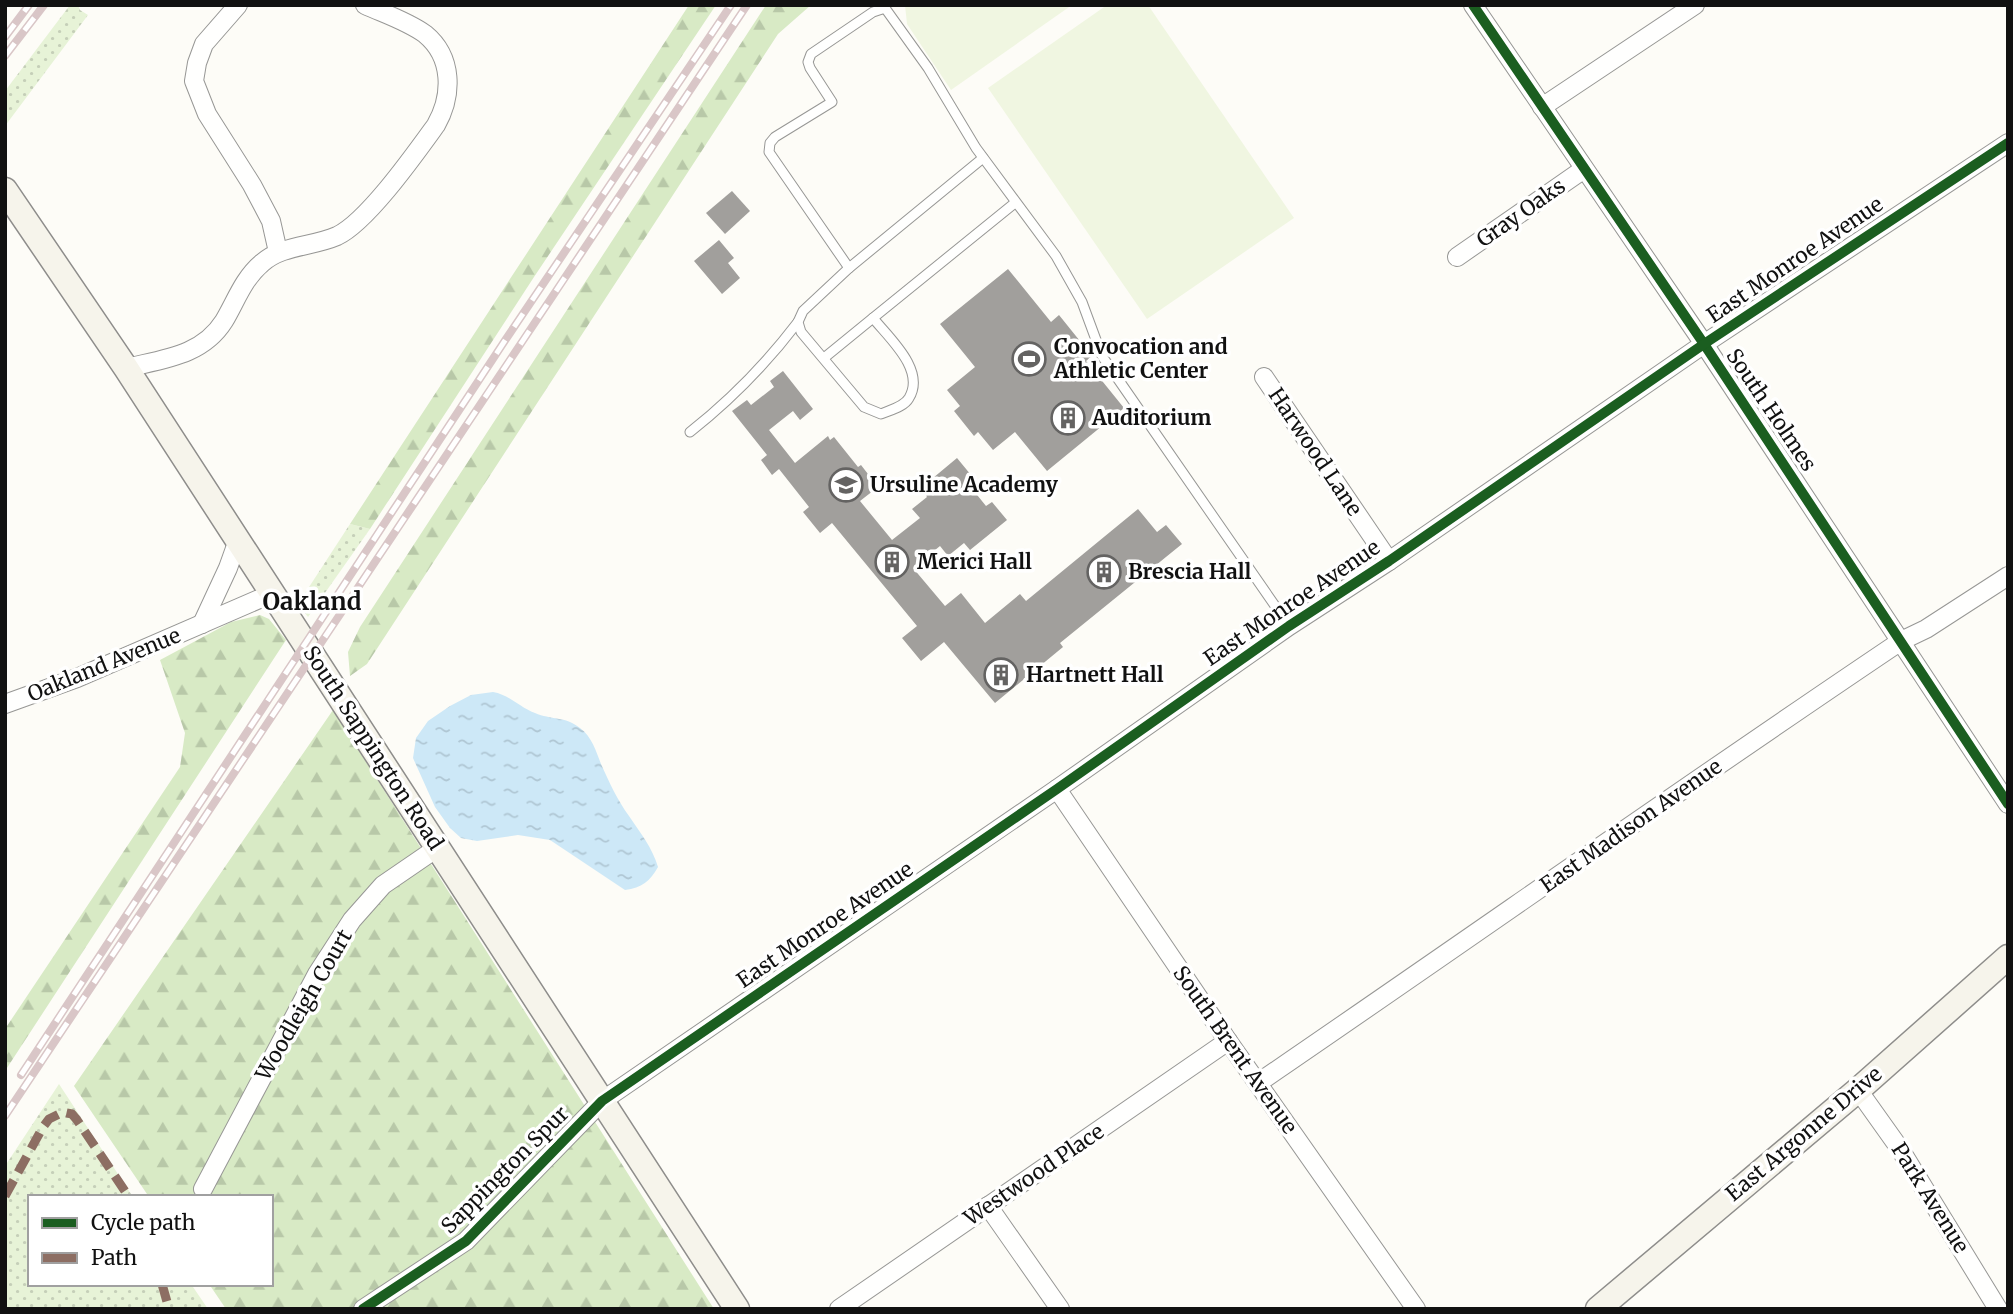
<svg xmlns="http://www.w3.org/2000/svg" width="2013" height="1314" font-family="Merriweather,serif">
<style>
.grass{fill:url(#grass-dots)}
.forest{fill:url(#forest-firs)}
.pitch{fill:#f0f6e1}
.water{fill:url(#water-ripples)}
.building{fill:#a19f9c}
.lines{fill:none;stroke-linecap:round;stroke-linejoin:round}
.lane-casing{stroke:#979795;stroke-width:11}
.street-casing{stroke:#979795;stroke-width:20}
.secondary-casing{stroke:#8e8d8b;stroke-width:27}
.lane{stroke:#fffffe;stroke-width:9}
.street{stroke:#fffffe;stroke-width:18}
.secondary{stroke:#f6f4eb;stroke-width:24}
.rail-casing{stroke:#d9c6c7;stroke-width:8}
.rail{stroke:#fff;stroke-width:5;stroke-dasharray:16;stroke-linecap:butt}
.quiet{stroke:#8d6e63;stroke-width:9;stroke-dasharray:18 9;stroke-linecap:butt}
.cycleway-casing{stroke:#fff;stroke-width:15}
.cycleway{stroke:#1b5e20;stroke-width:10}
.labels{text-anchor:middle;stroke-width:7;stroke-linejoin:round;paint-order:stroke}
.street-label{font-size:21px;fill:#111;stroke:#fff}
.poi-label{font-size:21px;font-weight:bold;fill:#111;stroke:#fff;text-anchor:start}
.quarter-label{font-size:24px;font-weight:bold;fill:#111;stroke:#fff}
</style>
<defs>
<pattern id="grass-dots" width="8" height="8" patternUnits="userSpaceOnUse" patternTransform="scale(1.75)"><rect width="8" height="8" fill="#e7f3d7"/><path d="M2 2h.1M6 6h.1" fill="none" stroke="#c5cfb8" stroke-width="1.8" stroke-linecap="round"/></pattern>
<pattern id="forest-firs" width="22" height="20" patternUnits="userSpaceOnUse" patternTransform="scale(1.75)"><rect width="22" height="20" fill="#d8eac5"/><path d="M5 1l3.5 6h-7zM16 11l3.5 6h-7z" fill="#b8c8a8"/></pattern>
<pattern id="water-ripples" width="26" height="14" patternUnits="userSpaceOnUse" patternTransform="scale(1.75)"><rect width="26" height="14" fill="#cde8f7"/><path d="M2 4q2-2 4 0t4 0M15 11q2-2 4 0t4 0" fill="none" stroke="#afc6d3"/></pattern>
</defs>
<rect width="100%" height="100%" fill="#fdfcf7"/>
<g class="grass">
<polygon points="70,5 78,5 80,10 88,15 5,126 5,91"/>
<polygon points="350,524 370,529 308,617 298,604"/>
<polygon points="59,1084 133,1197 30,1197 30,1284 191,1284 208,1309 5,1309 5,1166"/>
</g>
<g class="forest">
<polygon points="689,5 716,5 534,277 370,529 350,524"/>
<polygon points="766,5 811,5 778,34 367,664 350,676 348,652 360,627"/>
<polygon points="260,615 269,619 286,640 5,1071 5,1029 180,767 185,733 160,660 231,622"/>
<polygon points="333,710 714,1309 226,1309 209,1284 271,1284 271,1197 149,1197 74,1086"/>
</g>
<g class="pitch">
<polygon points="905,5 1072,5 951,90 907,24"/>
<polygon points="1107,5 1148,5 1294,218 1147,319 988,88"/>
</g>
<path class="water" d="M493,692C510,695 519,707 535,713C551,720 565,716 580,728C592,737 596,751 601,764C609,782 618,801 629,816C641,834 652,847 658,867C650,881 642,888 625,890L550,840L518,835L477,841L461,838L450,828L435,807L413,758L416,738L428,721L450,706L471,695Z"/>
<g class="building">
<polygon points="732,191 750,211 725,234 706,213"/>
<polygon points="719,240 734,258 728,263 740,278 722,294 694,261"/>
<polygon points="1008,269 1051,322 1059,315 1092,356 1086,361 1124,408 1047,471 1015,432 993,450 978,432 974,436 954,411 960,406 947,390 975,367 940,324"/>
<polygon points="783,371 813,409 800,420 793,411 769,430 795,463 828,436 830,440 834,437 858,467 861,465 878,487 860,501 892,540 920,518 912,509 927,497 921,488 957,458 971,475 965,480 986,506 992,502 1007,520 970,550 964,543 948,556 940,546 913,568 945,606 961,593 985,623 1020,594 1026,601 1138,509 1157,532 1166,525 1182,544 1060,643 1063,647 995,703 944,642 921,661 902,638 917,626 832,523 820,533 803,512 809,507 779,469 772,475 761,460 767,455 732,411 747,400 751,405 774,387 770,381"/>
</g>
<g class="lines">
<defs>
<g id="lane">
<path d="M1016,202L873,318C889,338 926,370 909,398C904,407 890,410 881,414L864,407L801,332L798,322L803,311L849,268L769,152L770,143L775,137L832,102L810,68L808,62L811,54L873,12L885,8L928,68L976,148L1056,256L1082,302L1102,356L1289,626"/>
<polyline points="849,268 983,158"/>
<polyline points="824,358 873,318"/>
<path d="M690,432C732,399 766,364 798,322"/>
</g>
<g id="street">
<polyline points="238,5 204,44 197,63 194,81 207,114 252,185 271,221 278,252"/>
<polyline points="1473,5 1704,344 2008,804"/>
<polyline points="1542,107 1695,5"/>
<polyline points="1457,257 1584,169"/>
<path d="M126,368C163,359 202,356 224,321C236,301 243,279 262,263C282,245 312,247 337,236C367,222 415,154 436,125C453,95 453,57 425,34C407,21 385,14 365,5"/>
<polyline points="1264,377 1389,561"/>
<polyline points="202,624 228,568 238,540"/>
<polyline points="5,704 77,678 273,593"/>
<polyline points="1057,789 1228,1041 1416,1309"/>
<path d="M1258,1083C1473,936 1685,786 1901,641L1926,629L2008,576"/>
<polyline points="1858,1090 1900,1149 1998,1309"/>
<polyline points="203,1189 317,974 352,920 383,885 437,848"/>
<polyline points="988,1206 1060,1309"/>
<polyline points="363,1309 466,1241 602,1101 1057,789 1289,626 1389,561 1704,344 2008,143"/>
<polyline points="839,1309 1228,1041"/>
</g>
<g id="secondary">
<polyline points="5,190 126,368 737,1309"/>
<polyline points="1598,1309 1858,1090 2008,957"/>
</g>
</defs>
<use href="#lane" class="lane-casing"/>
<use href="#street" class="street-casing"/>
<use href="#secondary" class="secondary-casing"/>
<use href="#lane" class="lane"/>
<use href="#street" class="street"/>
<use href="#secondary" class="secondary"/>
<defs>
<g id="rail">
<polyline points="5,37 29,5"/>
<polyline points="5,56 44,5"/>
<polyline points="21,1075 506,339 731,5"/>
<polyline points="5,1116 747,5"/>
</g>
</defs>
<use href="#rail" class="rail-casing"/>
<use href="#rail" class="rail"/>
<g class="quiet">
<polyline points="5,1196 43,1127 49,1119 63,1112 72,1114 77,1120 129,1197"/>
<polyline points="162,1284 169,1309"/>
</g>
<defs>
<g id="cycleway">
<polyline points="1473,5 1704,344 2008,804"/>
<polyline points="363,1309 466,1241 602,1101 1057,789 1289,626 1389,561 1704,344 2008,143"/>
</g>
</defs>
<use href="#cycleway" class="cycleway-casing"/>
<use href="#cycleway" class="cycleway"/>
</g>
<defs>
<symbol id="stadium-ring" viewBox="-11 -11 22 22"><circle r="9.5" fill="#fff" stroke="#646362" stroke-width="1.5"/><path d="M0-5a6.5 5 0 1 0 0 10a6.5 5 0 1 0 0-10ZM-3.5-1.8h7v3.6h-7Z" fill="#646362"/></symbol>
<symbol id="building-ring" viewBox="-11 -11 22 22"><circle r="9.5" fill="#fff" stroke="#646362" stroke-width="1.5"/><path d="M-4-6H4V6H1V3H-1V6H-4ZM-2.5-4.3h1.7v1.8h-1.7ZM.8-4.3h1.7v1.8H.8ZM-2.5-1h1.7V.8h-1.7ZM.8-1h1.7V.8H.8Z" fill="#646362"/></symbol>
<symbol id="school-ring" viewBox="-11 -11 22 22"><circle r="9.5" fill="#fff" stroke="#646362" stroke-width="1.5"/><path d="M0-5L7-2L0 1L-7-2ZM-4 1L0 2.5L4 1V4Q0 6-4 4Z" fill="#646362"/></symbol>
</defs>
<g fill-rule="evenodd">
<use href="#stadium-ring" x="1010" y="340" width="38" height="38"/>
<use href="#building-ring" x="1049" y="399" width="38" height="38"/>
<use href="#school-ring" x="827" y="466" width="38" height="38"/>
<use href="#building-ring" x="873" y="543" width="38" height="38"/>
<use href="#building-ring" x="1085" y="553" width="38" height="38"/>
<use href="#building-ring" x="982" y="656" width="38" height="38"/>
</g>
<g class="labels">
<g class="street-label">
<text transform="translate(1521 213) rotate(-35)" y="7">Gray Oaks</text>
<text transform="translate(1795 260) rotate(-34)" y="7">East Monroe Avenue</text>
<text transform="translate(1771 410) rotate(56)" y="7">South Holmes</text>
<text transform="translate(1315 452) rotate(56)" y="7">Harwood Lane</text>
<text transform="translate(1292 603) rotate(-34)" y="7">East Monroe Avenue</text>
<text transform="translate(104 665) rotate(-22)" y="7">Oakland Avenue</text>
<text transform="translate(373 748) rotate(57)" y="7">South Sappington Road</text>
<text transform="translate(1631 826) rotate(-35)" y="7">East Madison Avenue</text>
<text transform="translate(825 925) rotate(-34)" y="7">East Monroe Avenue</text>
<text transform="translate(304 1005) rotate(-60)" y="7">Woodleigh Court</text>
<text transform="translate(1235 1050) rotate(55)" y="7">South Brent Avenue</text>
<text transform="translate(1804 1134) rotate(-40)" y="7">East Argonne Drive</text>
<text transform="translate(505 1170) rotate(-45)" y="7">Sappington Spur</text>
<text transform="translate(1034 1175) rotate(-34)" y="7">Westwood Place</text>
<text transform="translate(1930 1198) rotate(58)" y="7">Park Avenue</text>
</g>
<g class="poi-label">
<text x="1054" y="354">Convocation and<tspan x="1054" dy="24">Athletic Center</tspan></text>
<text x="1092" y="425">Auditorium</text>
<text x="870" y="492">Ursuline Academy</text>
<text x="917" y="569">Merici Hall</text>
<text x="1128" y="579">Brescia Hall</text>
<text x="1026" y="682">Hartnett Hall</text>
</g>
<g class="quarter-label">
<text x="312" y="610">Oakland</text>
</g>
</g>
<rect width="2013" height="1314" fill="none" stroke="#111111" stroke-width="14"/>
<rect x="28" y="1195" width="245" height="91" fill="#ffffff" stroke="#a0a0a0" stroke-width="2"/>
<rect x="42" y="1218" width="35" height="10" fill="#1b5e20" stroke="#a0a0a0" stroke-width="2"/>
<text x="91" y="1230" font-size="21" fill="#111111">Cycle path</text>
<rect x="42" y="1253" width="35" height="10" fill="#8d6e63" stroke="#a0a0a0" stroke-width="2"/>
<text x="91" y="1265" font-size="21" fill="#111111">Path</text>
</svg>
